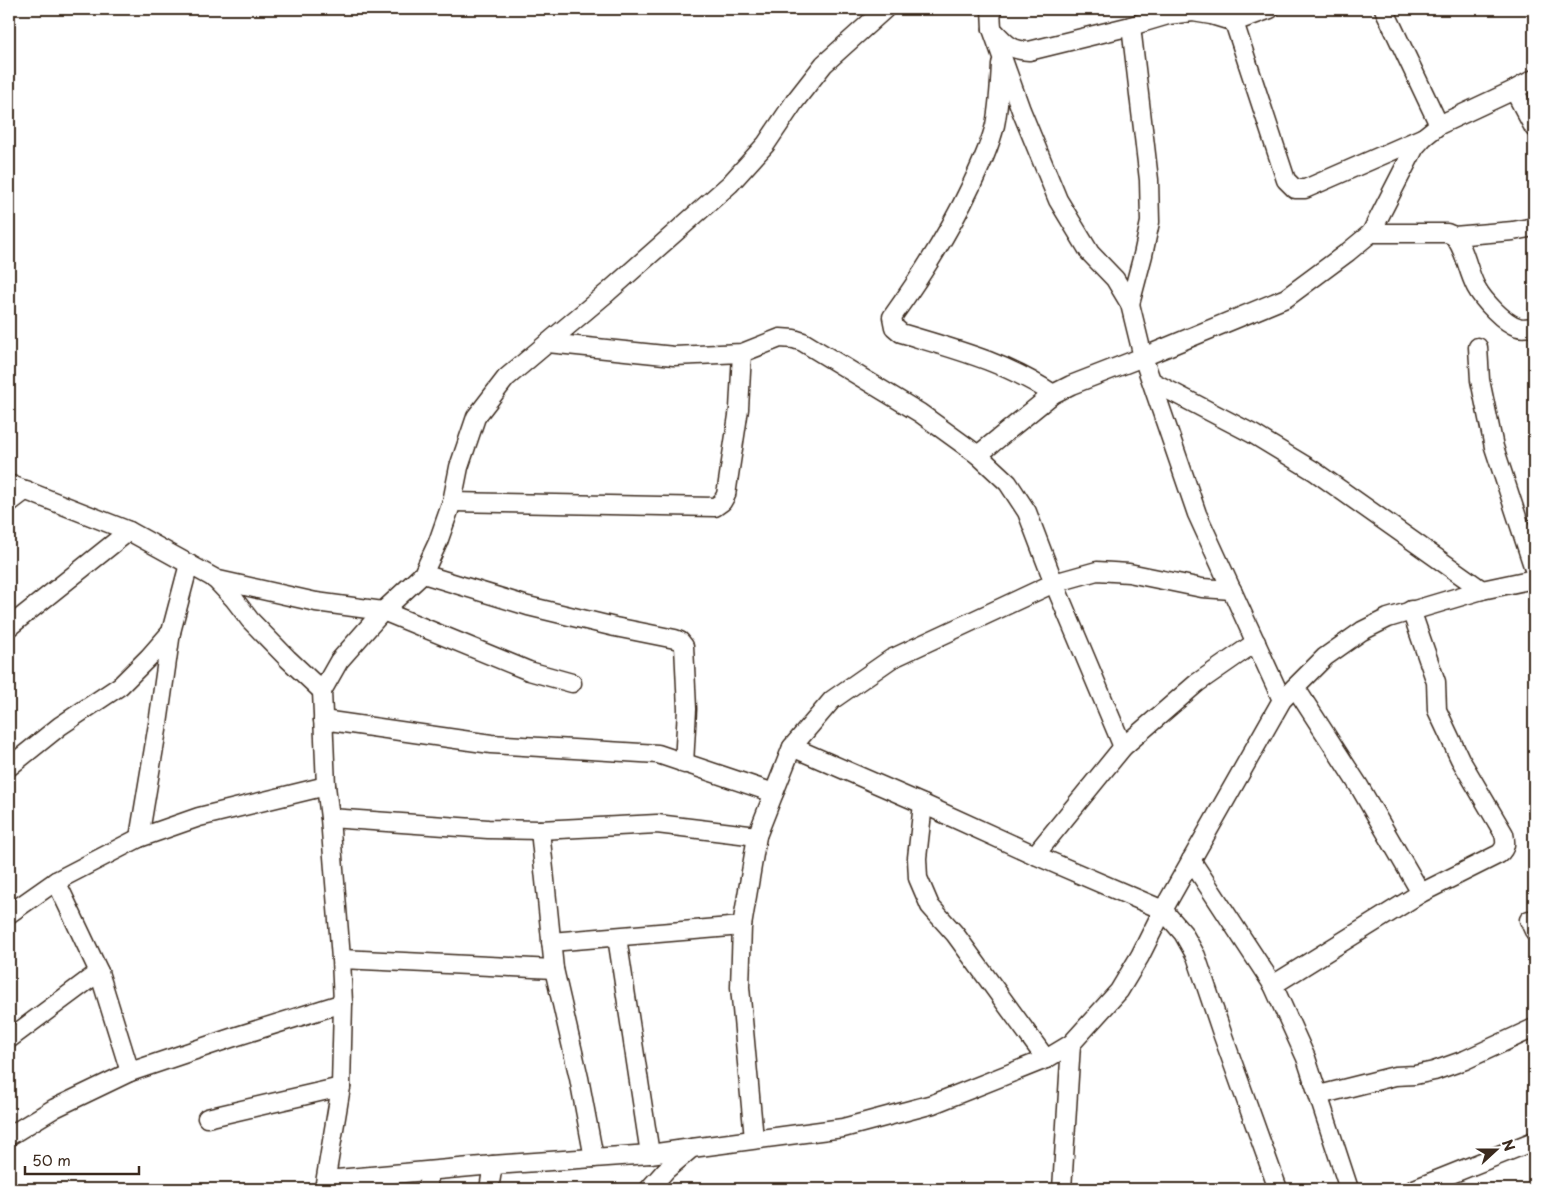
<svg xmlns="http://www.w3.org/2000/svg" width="1543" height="1198" font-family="'Playpen Sans',sans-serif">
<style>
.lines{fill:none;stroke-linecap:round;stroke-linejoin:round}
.street-casing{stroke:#3b2a1e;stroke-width:21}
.street{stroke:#fff;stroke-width:18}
</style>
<rect width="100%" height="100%" fill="#fff"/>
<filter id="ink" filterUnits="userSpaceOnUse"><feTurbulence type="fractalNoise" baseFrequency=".02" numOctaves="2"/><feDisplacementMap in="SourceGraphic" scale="10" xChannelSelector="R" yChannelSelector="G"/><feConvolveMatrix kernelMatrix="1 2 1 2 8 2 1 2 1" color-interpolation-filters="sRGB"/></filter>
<g filter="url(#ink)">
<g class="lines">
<defs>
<g id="street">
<path d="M991,9L992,29C1006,43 1009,50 1029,51L1131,26L1168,15L1193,12L1211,15L1234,22L1270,9"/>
<polyline points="1384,9 1439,125"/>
<polyline points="1234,22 1286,180 1295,189 1305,189 1424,137"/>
<path d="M1001,64C1000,85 999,105 995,125C990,146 980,167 971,186C949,233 922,275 892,317L894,327L901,333C954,349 1006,362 1053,394"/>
<polyline points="1514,90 1534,128"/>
<polyline points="1371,233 1447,233 1454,236 1513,231 1534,227"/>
<path d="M1454,236C1466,251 1467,270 1476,287C1483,300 1504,323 1518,327C1523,329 1529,327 1534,327"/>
<polyline points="1130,304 1143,255 1150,222 1149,180 1131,26"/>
<polyline points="548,343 674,356 742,353 780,338 794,339 803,342 920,413 978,455 1008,483 1027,512 1054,583 1123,747"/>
<polyline points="1478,347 1480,380 1494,447 1534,569"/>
<polyline points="1153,382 1253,434 1314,471 1482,590"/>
<polyline points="978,455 1053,394 1071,385 1143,357 1130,304 1115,279 1090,253 1058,200 1021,110 992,29"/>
<polyline points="9,484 129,531 214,578 234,599 250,620 288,659 322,691"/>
<polyline points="452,502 715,507 722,502 726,495 739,409 742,353"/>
<polyline points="9,503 26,490"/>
<polyline points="423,574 528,606 615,627 675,639 680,641 684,646 687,709 684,764"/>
<polyline points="214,579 316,602 383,611 529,671 572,683"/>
<polyline points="9,627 129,531"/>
<polyline points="1295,687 1359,786 1421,893"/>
<polyline points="1282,700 1197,514 1143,357 1286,298 1348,252 1371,233 1415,147 1424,137 1439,125 1514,90 1534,79"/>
<polyline points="323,720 491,744 658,754 774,793"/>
<polyline points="792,747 923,804 1035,855 1163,910 1183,933 1196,956 1223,1036 1278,1189"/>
<polyline points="9,767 60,726 120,686 150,656 171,632 189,564"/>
<polyline points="923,804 917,858 918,878 930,906 955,934 1046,1059"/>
<polyline points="330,818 488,829 540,830 657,824 757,836"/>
<polyline points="540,830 554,969 579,1078 594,1158"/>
<polyline points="139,838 158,724 171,632"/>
<polyline points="1035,855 1123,747 1197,683 1256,642"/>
<polyline points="1191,860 1273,985 1306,1058 1349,1189"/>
<polyline points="56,881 99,972 130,1072"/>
<polyline points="9,914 56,881 139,838 199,817 326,786"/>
<polyline points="1529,920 1534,931"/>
<polyline points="617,937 650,1154"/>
<polyline points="551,942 742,926"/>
<polyline points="341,959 554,969"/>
<path d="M1273,985L1421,893L1499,854C1506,848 1506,843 1504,834L1460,759L1437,710L1436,682L1411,610"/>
<polyline points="9,1039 99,972"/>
<polyline points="1319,1095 1395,1076 1415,1075 1434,1071 1465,1060 1534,1028"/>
<polyline points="207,1118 341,1087"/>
<polyline points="9,1136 55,1108 130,1072 231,1038 343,1003"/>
<polyline points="754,1139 740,987 742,926 757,836 792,747 832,700 891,659 1054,583 1097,571 1129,573 1202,588 1232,590"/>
<polyline points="326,1180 493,1165 650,1154 692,1148"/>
<polyline points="324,1189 341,1087 343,1003 341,959 330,818 326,786 322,691 339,661 383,611 423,574 438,542 452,502 459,467 476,417 506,378 608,292 730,184 766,144 795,101 824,64 885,9"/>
<polyline points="427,1189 430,1171"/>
<polyline points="489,1189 493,1165"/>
<polyline points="649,1189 666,1170 692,1148 843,1128 933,1104 1046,1059 1071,1044 1119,991 1140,956 1163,910 1282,700 1325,657 1362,631 1388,618 1482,590 1534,579"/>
<polyline points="1062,1189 1071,1044"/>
<polyline points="1414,1189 1534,1141"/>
</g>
</defs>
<use href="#street" class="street-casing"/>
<use href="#street" class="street"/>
</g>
</g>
<rect width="1543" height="1198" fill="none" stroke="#fff" stroke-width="30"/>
<rect x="15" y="15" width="1513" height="1168" fill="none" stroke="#3b2a1e" stroke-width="2" filter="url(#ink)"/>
<g transform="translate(1496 1150) rotate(69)" stroke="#ffffff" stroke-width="4" paint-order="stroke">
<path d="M0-4L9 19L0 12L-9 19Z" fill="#3b2a1e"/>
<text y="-8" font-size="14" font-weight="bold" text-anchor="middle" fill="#3b2a1e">N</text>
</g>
<path d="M25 1166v8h114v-8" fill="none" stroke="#3b2a1e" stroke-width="2.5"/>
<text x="32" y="1166" font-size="15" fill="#3b2a1e" stroke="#ffffff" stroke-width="4" paint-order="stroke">50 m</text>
</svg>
